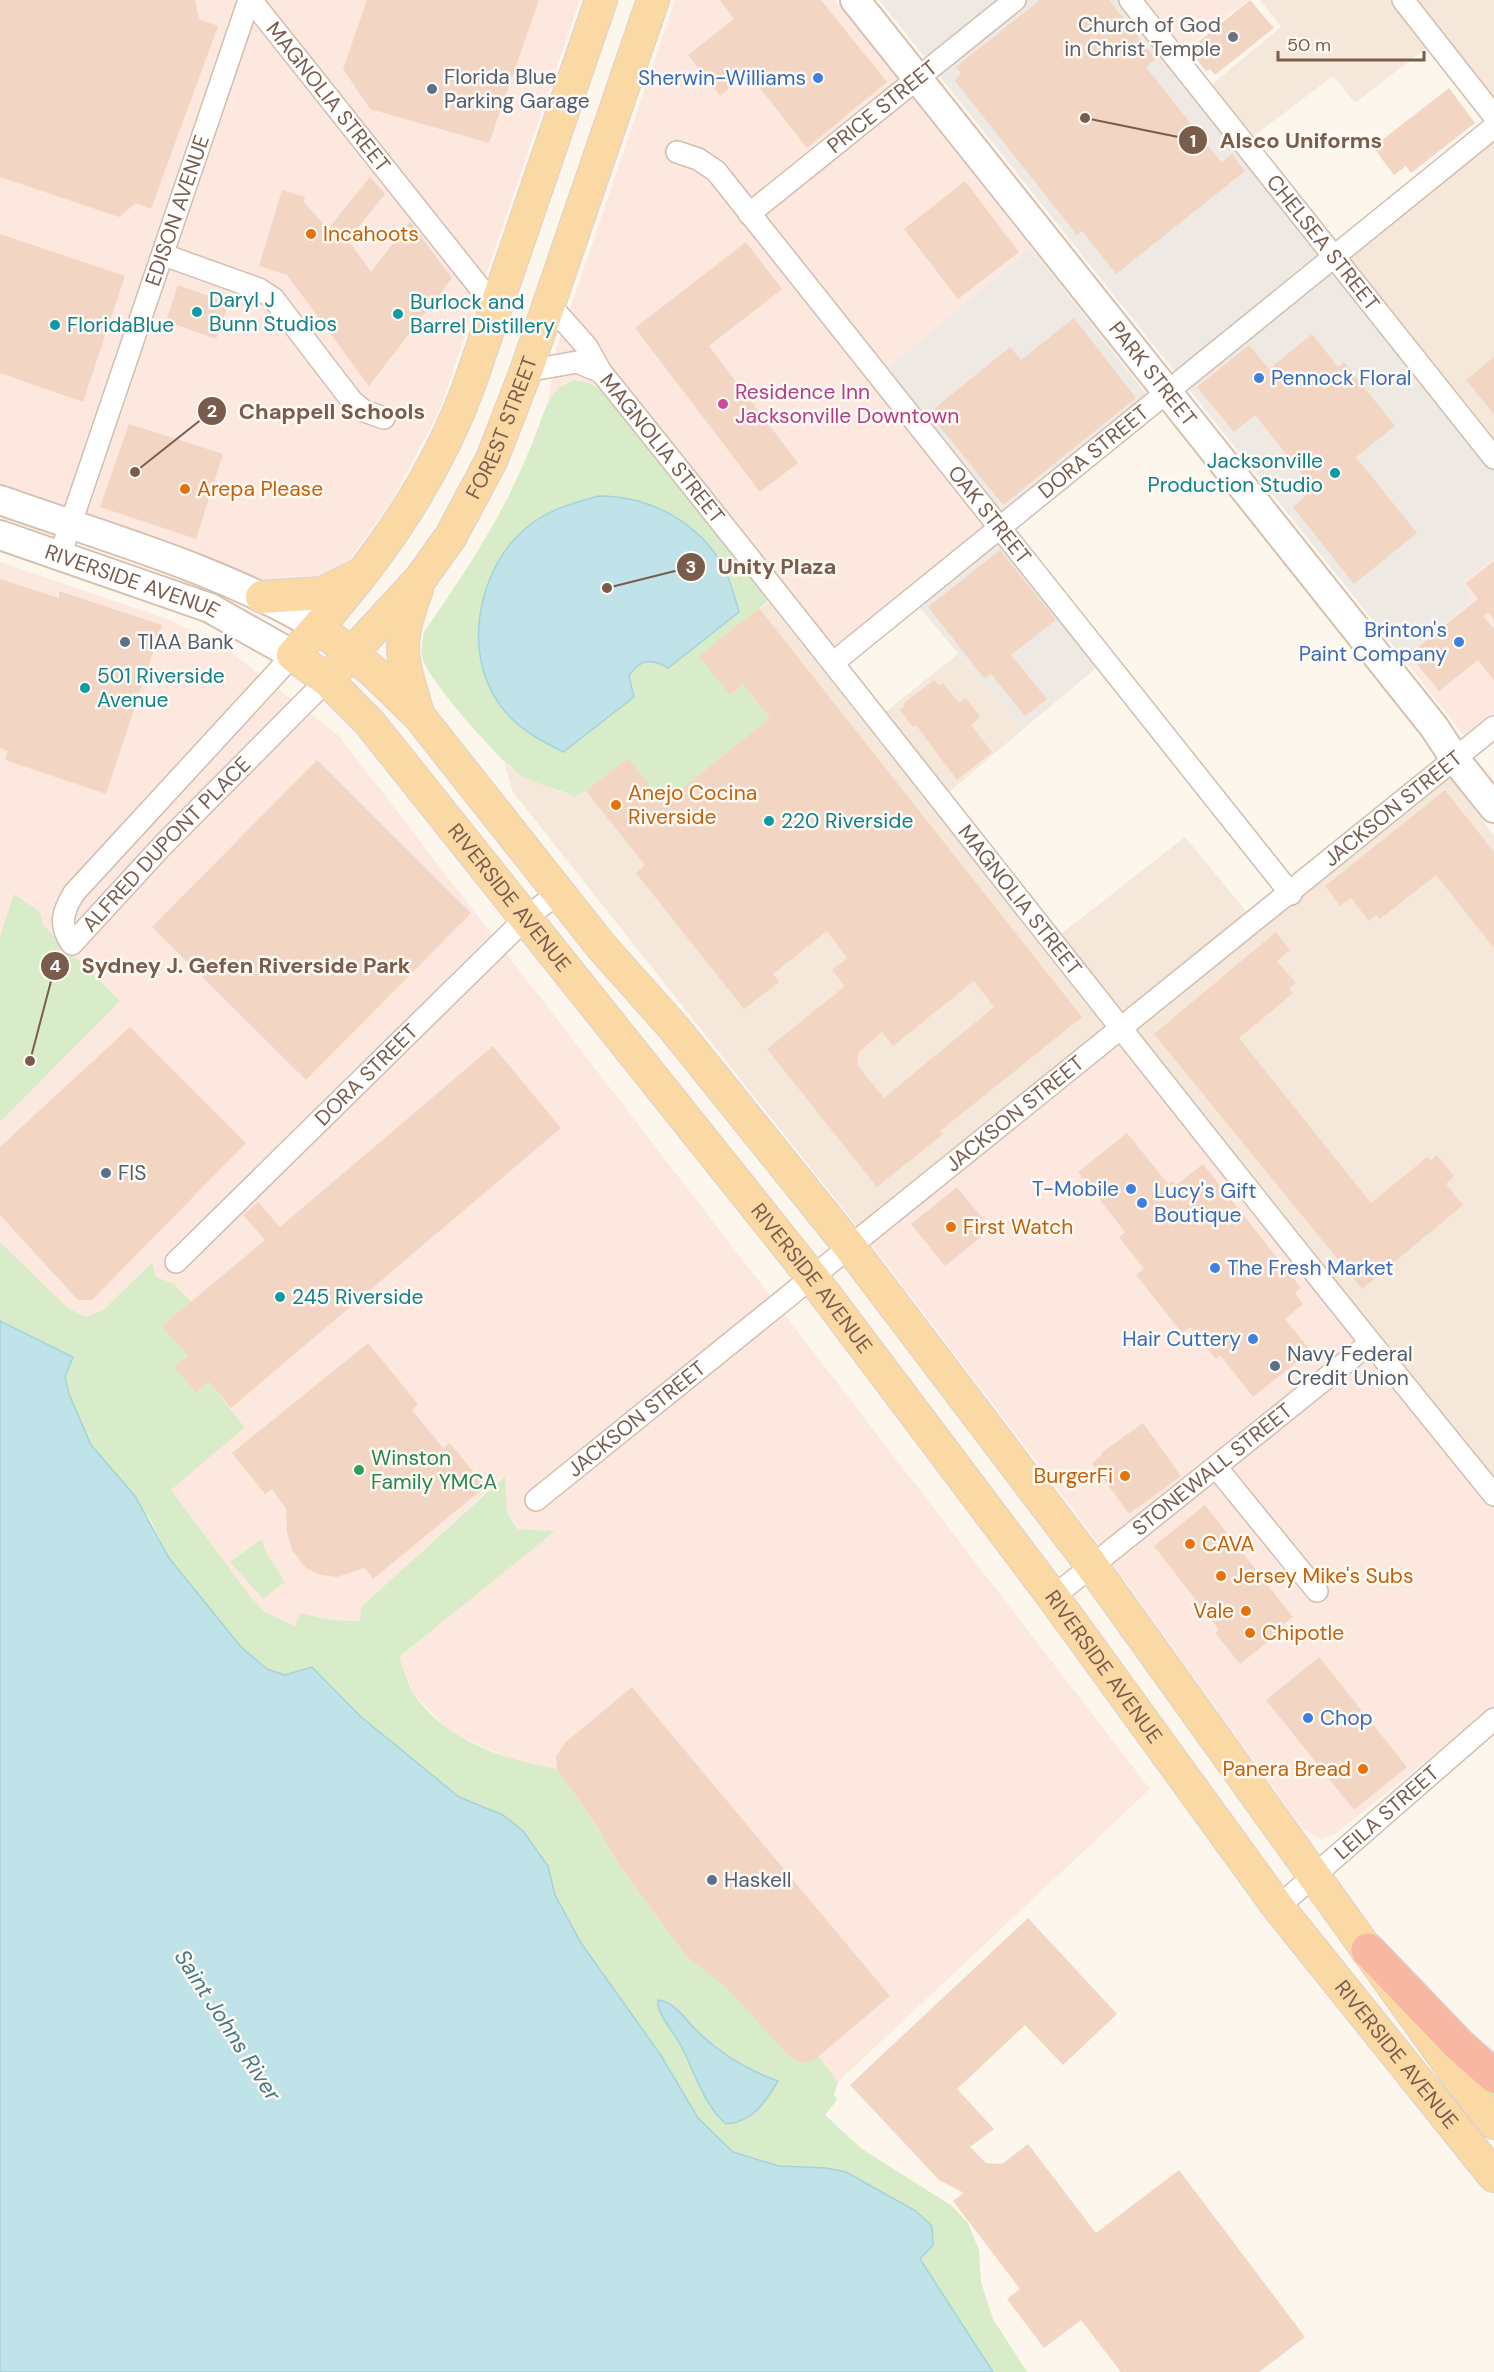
<svg xmlns="http://www.w3.org/2000/svg" width="1494" height="2372" font-family="'DM Sans',sans-serif">
<style>
.residential{fill:#f5e8da}
.commercial{fill:#fde8e0}
.industrial{fill:#efe9e4}
.green{fill:#d8ecc9}
.water{fill:#bfe3e8;stroke:#a5d3da;stroke-width:1.5}
.building{fill:#f3d5c3;fill-rule:evenodd}
.lines{fill:none;stroke-linecap:round;stroke-linejoin:round}
.street-casing{stroke:#d1beb0;stroke-width:24}
.secondary-casing{stroke:#d6c0b0;stroke-width:32}
.primary-casing{stroke:#dad1cd;stroke-width:34}
.highway-casing{stroke:#dad1cd;stroke-width:36}
.street{stroke:#fff;stroke-width:21}
.secondary{stroke:#fff;stroke-width:28}
.primary{stroke:#fbd9a5;stroke-width:32}
.highway{stroke:#f7b7a3;stroke-width:33}
.worship-dot{fill:#6b7280;stroke:#fffaf3;stroke-width:2}
.shop-dot{fill:#3f7fe0;stroke:#fffaf3;stroke-width:2}
.service-dot{fill:#5c6f8a;stroke:#fffaf3;stroke-width:2}
.food-dot{fill:#e8710a;stroke:#fffaf3;stroke-width:2}
.culture-dot{fill:#0f9aa8;stroke:#fffaf3;stroke-width:2}
.hotel-dot{fill:#d1479c;stroke:#fffaf3;stroke-width:2}
.leisure-dot{fill:#2e9e5b;stroke:#fffaf3;stroke-width:2}
.labels{text-anchor:middle;stroke-width:5;stroke-linejoin:round;paint-order:stroke}
.worship-label{font-size:21px;fill:#5b616d;stroke:#fffaf3;text-anchor:end}
.service-label{font-size:21px;fill:#4e5e75;stroke:#fffaf3;text-anchor:start}
.shop-label{font-size:21px;fill:#366cbe;stroke:#fffaf3;text-anchor:end}
.street-label{font-size:21px;fill:#7a5c4d;stroke:#fffaf3}
.food-label{font-size:21px;fill:#c56008;stroke:#fffaf3;text-anchor:start}
.culture-label{font-size:21px;fill:#0d838f;stroke:#fffaf3;text-anchor:start}
.hotel-label{font-size:21px;fill:#b23c85;stroke:#fffaf3;text-anchor:start}
.leisure-label{font-size:21px;fill:#27864d;stroke:#fffaf3;text-anchor:start}
.water-label{font-size:22px;font-style:italic;fill:#437c86;stroke:#fffaf3}
.leader{fill:none;stroke:#7a5c4d;stroke-width:2}
.callout-dot{fill:#7a5c4d;stroke:#fffaf3;stroke-width:2}
.mark-label{font-size:18px;text-anchor:middle;font-weight:bold;fill:#fff}
.callout-label{font-size:22px;text-anchor:middle;font-weight:bold;fill:#7a5c4d;stroke:#fffaf3;stroke-width:5;stroke-linejoin:round;paint-order:stroke}
</style>
<rect width="100%" height="100%" fill="#fdf6ec"/>
<g class="residential">
<polygon points="1260,0 1494,0 1494,438 1335,244 1487,119 1430,45 1355,103 1333,76 1251,138 1210,86 1281,27"/>
<polygon points="785,589 884,713 958,654 1022,730 948,793 1061,934 1185,837 1259,927 1448,775 1494,836 1494,1480 870,1243 513,792 504,763 524,777 574,797 586,791 628,758 664,802 730,695 699,656"/>
</g>
<g class="commercial">
<polygon points="0,0 580,0 439,412 391,502 348,562 329,581 274,589 0,486"/>
<polygon points="675,0 835,0 1031,248 883,372 999,514 832,648 784,589 769,600 602,390 589,383 575,380 564,383 548,403 556,350"/>
<polygon points="1142,0 1248,0 1182,51"/>
<polygon points="1494,558 1494,715 1466,738 1403,658 1473,600 1462,583"/>
<polygon points="0,562 167,619 219,643 339,736 1150,1789 838,2082 818,2057 686,1956 619,1865 596,1825 557,1769 518,1762 450,1732 414,1695 399,1657 554,1531 519,1529 507,1513 504,1476 361,1607 360,1621 332,1620 300,1613 295,1626 265,1612 250,1596 170,1490 245,1426 209,1382 196,1393 174,1367 162,1326 169,1283 156,1277 151,1262 103,1310 86,1317 68,1308 0,1242 0,1122 119,1000 43,925 39,912 15,894 0,937"/>
<polygon points="1132,1028 1494,1480 1494,1707 1335,1834 1320,1839 1301,1827 1084,1524 870,1243"/>
</g>
<g class="industrial">
<polygon points="879,0 1142,0 1394,317 1494,438 1494,558 1462,583 1473,600 1403,658"/>
<polygon points="1031,248 1148,396 1000,514 1113,654 1022,730 905,590 999,514 883,372"/>
</g>
<g class="green">
<path d="M575,380L589,383L602,390L769,600L700,656L730,694L743,684L770,718L664,803L628,758L586,791L574,797C558,788 538,785 522,776C502,764 430,682 423,660C420,650 422,642 424,632C471,564 509,507 538,428C545,408 553,385 575,380Z"/>
<polygon points="14,894 40,912 43,925 120,1001 0,1122 0,937"/>
<path d="M0,1242L68,1308L86,1317L103,1310L152,1262L156,1277L174,1284L191,1302L163,1326L188,1356L174,1367L196,1393L209,1382L245,1427L171,1490L250,1596L265,1612L295,1626L300,1613L332,1620L360,1621L361,1607L505,1476L507,1513L518,1529L555,1531L399,1657C404,1669 408,1685 415,1696C447,1741 505,1760 557,1769L596,1825L619,1865L686,1956L818,2056L838,2082L834,2094L837,2100L825,2115L862,2149L952,2206L968,2223L979,2250L981,2282L993,2319L1027,2372H993L919,2258L933,2245L932,2226L916,2211L846,2172L826,2168L780,2166L733,2152L698,2118L660,2054L581,1943L555,1895L548,1866L503,1815L459,1797L360,1716L312,1667L285,1675L267,1669L241,1647L169,1558L150,1519L91,1445L69,1394L65,1377L72,1357L0,1321Z"/>
<polygon points="262,1539 266,1553 285,1582 263,1599 230,1562"/>
</g>
<g class="water">
<path d="M599,496C651,496 700,523 724,568C731,582 735,598 739,612L668,668C651,658 640,659 629,676L634,697L563,752C544,742 524,732 509,716C458,663 475,566 531,524C551,509 576,502 599,496Z"/>
<polygon points="0,1321 73,1357 65,1377 69,1394 91,1445 135,1496 169,1558 241,1647 267,1669 285,1675 312,1667 360,1716 459,1797 503,1815 523,1831 548,1866 555,1895 581,1943 660,2054 698,2118 733,2152 779,2166 826,2168 846,2172 916,2211 932,2226 933,2245 920,2259 993,2372 0,2372"/>
<path d="M658,2000C676,2002 686,2021 698,2032C720,2053 749,2071 778,2081C765,2103 753,2122 726,2124C703,2104 695,2072 681,2046C674,2031 657,2016 658,2000Z"/>
</g>
<g class="building">
<polygon points="0,0 195,0 199,19 218,26 151,209 136,203 119,217 0,177"/>
<polygon points="367,0 539,0 489,143 370,109 343,69"/>
<polygon points="720,0 821,0 887,82 807,148 748,73 720,96 688,55 734,19"/>
<polygon points="1040,0 1109,0 1156,59 1146,67 1221,162 1232,154 1245,171 1116,274 1082,231 1077,235 955,81 961,73 956,67"/>
<polygon points="1250,0 1274,28 1215,75 1210,69 1206,71 1194,56 1198,52 1193,46"/>
<polygon points="1449,88 1475,123 1411,173 1406,166 1394,175 1373,147"/>
<polygon points="370,177 385,194 348,240 371,272 410,222 452,278 369,386 287,275 259,266 282,190 305,197 304,202 328,229"/>
<polygon points="965,181 1019,252 958,299 904,229"/>
<polygon points="0,234 125,276 83,402 0,373"/>
<polygon points="746,242 782,289 709,346 798,463 760,492 635,328"/>
<polygon points="178,285 229,303 216,339 166,321"/>
<polygon points="1074,318 1136,398 1003,505 929,413 1010,347 1021,360"/>
<polygon points="1312,334 1338,367 1344,362 1395,426 1356,457 1417,533 1354,584 1293,507 1314,489 1255,415 1234,432 1197,387 1249,345 1269,369"/>
<polygon points="1494,357 1494,414 1466,380"/>
<polygon points="129,424 223,454 196,539 100,507"/>
<polygon points="1000,550 1056,620 1011,655 1047,699 1025,716 991,674 984,678 928,607"/>
<polygon points="1494,561 1494,620 1488,612 1483,616 1494,629 1494,680 1478,660 1439,691 1409,654 1478,599 1466,583"/>
<polygon points="0,579 59,598 59,591 162,625 106,794 5,760 8,751 0,748"/>
<path d="M759,608L1082,1017L940,1131L943,1134L877,1187L767,1049L845,986L832,970L847,958L827,931L773,974L779,982L744,1009L636,873L645,865L586,791L628,758L664,803L770,718L743,684L730,695L699,656ZM974,981L994,1007L884,1098L857,1065L859,1052L882,1032L893,1046Z"/>
<polygon points="934,680 939,686 943,683 959,703 966,698 980,717 971,725 992,752 957,780 916,725 913,727 900,710 905,706 903,704"/>
<polygon points="317,760 471,913 306,1080 152,927"/>
<polygon points="1445,790 1494,852 1494,948 1436,875 1380,919 1376,915 1369,921 1351,898 1340,906 1325,886"/>
<polygon points="1276,932 1290,950 1277,961 1296,983 1289,988 1293,993 1239,1038 1371,1203 1427,1157 1430,1161 1437,1155 1454,1176 1446,1184 1463,1205 1362,1289 1154,1034"/>
<polygon points="130,1027 246,1143 92,1300 78,1300 0,1215 0,1147"/>
<polygon points="493,1046 561,1128 231,1408 209,1382 196,1393 174,1367 188,1356 162,1326 265,1240 243,1215 258,1202 280,1227"/>
<polygon points="1127,1133 1168,1184 1172,1181 1176,1185 1203,1164 1301,1288 1295,1293 1303,1304 1285,1319 1311,1351 1253,1397 1220,1355 1216,1359 1190,1327 1182,1333 1136,1275 1144,1269 1119,1237 1125,1232 1078,1172"/>
<polygon points="957,1187 991,1229 945,1266 911,1224"/>
<polygon points="368,1343 418,1404 412,1410 443,1448 450,1443 485,1487 373,1579 365,1568 337,1577 320,1575 305,1567 292,1550 287,1532 286,1509 272,1489 265,1494 232,1453"/>
<polygon points="1143,1423 1181,1476 1129,1514 1092,1463 1102,1455 1101,1453"/>
<polygon points="1205,1505 1293,1617 1283,1625 1285,1628 1240,1664 1215,1633 1219,1630 1154,1546"/>
<polygon points="1319,1657 1407,1767 1354,1810 1266,1700"/>
<polygon points="632,1687 890,1996 813,2061 802,2063 790,2057 726,1987 686,1956 619,1865 596,1825 557,1769 556,1756 566,1742"/>
<polygon points="1028,1918 1117,2014 1063,2065 1025,2025 957,2089 994,2129 970,2147 986,2163 1002,2164 1028,2144 1096,2233 1179,2170 1305,2337 1259,2372 1121,2372 1081,2320 1044,2348 1007,2299 1020,2289 953,2201 964,2193 939,2180 850,2085"/>
</g>
<g class="lines">
<defs>
<g id="street">
<path id="s1" d="M251,0L496,308"/>
<path id="s2" d="M1130,0L1494,458"/>
<polyline points="1403,0 1494,116"/>
<path id="s3" d="M677,152L698,159L716,171L1291,894"/>
<path id="s4" d="M749,214L1015,0"/>
<polyline points="164,255 259,289 273,298 352,401 364,411 384,418"/>
<path id="s5" d="M549,304L587,347L601,372C901,745 1192,1124 1494,1495"/>
<polyline points="526,371 577,362 601,372"/>
<path id="s6" d="M60,555L249,0"/>
<path id="s7" d="M293,655L74,893C63,911 58,925 72,944L162,846L327,680"/>
<path id="s8" d="M834,662L1494,127"/>
<path id="s9" d="M176,1262L525,919L559,892"/>
<polyline points="1216,1467 1317,1591"/>
<path id="s10" d="M536,1500L1494,727"/>
<path id="s11" d="M1053,1597L1370,1343"/>
<path id="s12" d="M1278,1907L1494,1719"/>
</g>
<g id="secondary">
<path id="s13" d="M855,0L1434,727L1455,759L1494,808"/>
<path d="M0,500C107,538 220,569 318,627"/>
<path id="s14" d="M0,535L210,608L293,655"/>
</g>
<g id="primary">
<path id="s15" d="M601,0L470,383C432,488 368,573 293,655L327,680L369,722L812,1277L1053,1597L1278,1907L1494,2176"/>
<path d="M417,590C396,643 401,657 417,710"/>
<polyline points="262,597 322,593 359,575"/>
<polyline points="318,627 374,672 419,716 601,946 674,1028 850,1247 1092,1566 1456,2074 1494,2123"/>
<path id="s16" d="M338,668L421,578L451,536L492,459L526,371L653,0"/>
</g>
<polyline id="highway" points="1368,1950 1459,2045 1494,2076"/>
</defs>
<use href="#street" class="street-casing"/>
<use href="#secondary" class="secondary-casing"/>
<use href="#primary" class="primary-casing"/>
<use href="#highway" class="highway-casing"/>
<use href="#street" class="street"/>
<use href="#secondary" class="secondary"/>
<use href="#primary" class="primary"/>
<use href="#highway" class="highway"/>
</g>
<circle class="worship-dot" cx="1233" cy="37" r="6"/>
<g class="shop-dot">
<circle cx="818" cy="78" r="6"/>
<circle cx="1259" cy="378" r="6"/>
<circle cx="1459" cy="642" r="6"/>
<circle cx="1131" cy="1189" r="6"/>
<circle cx="1142" cy="1203" r="6"/>
<circle cx="1215" cy="1268" r="6"/>
<circle cx="1253" cy="1339" r="6"/>
<circle cx="1308" cy="1718" r="6"/>
</g>
<g class="service-dot">
<circle cx="432" cy="89" r="6"/>
<circle cx="125" cy="642" r="6"/>
<circle cx="106" cy="1173" r="6"/>
<circle cx="1275" cy="1366" r="6"/>
<circle cx="712" cy="1880" r="6"/>
</g>
<g class="food-dot">
<circle cx="311" cy="234" r="6"/>
<circle cx="185" cy="489" r="6"/>
<circle cx="616" cy="805" r="6"/>
<circle cx="951" cy="1227" r="6"/>
<circle cx="1125" cy="1476" r="6"/>
<circle cx="1190" cy="1544" r="6"/>
<circle cx="1221" cy="1576" r="6"/>
<circle cx="1246" cy="1611" r="6"/>
<circle cx="1250" cy="1633" r="6"/>
<circle cx="1363" cy="1769" r="6"/>
</g>
<g class="culture-dot">
<circle cx="197" cy="312" r="6"/>
<circle cx="398" cy="314" r="6"/>
<circle cx="55" cy="325" r="6"/>
<circle cx="1335" cy="473" r="6"/>
<circle cx="85" cy="688" r="6"/>
<circle cx="769" cy="821" r="6"/>
<circle cx="280" cy="1297" r="6"/>
</g>
<circle class="hotel-dot" cx="723" cy="404" r="6"/>
<circle class="leisure-dot" cx="359" cy="1470" r="6"/>
<g class="labels">
<g class="worship-label">
<text x="1221" y="32">Church of God<tspan x="1221" dy="24">in Christ Temple</tspan></text>
</g>
<g class="service-label">
<text x="444" y="84">Florida Blue<tspan x="444" dy="24">Parking Garage</tspan></text>
<text x="137" y="649">TIAA Bank</text>
<text x="118" y="1180">FIS</text>
<text x="1287" y="1361">Navy Federal<tspan x="1287" dy="24">Credit Union</tspan></text>
<text x="724" y="1887">Haskell</text>
</g>
<g class="shop-label">
<text x="806" y="85">Sherwin-Williams</text>
<text x="1271" y="385" text-anchor="start">Pennock Floral</text>
<text x="1447" y="637">Brinton's<tspan x="1447" dy="24">Paint Company</tspan></text>
<text x="1119" y="1196">T-Mobile</text>
<text x="1154" y="1198" text-anchor="start">Lucy's Gift<tspan x="1154" dy="24">Boutique</tspan></text>
<text x="1227" y="1275" text-anchor="start">The Fresh Market</text>
<text x="1241" y="1346">Hair Cuttery</text>
<text x="1320" y="1725" text-anchor="start">Chop</text>
</g>
<g class="street-label">
<text dy="7" stroke="none"><textPath href="#s1" startOffset="124">MAGNOLIA STREET</textPath></text>
<text dy="7" stroke="none"><textPath href="#s4" startOffset="171">PRICE STREET</textPath></text>
<text dy="7" stroke="none"><textPath href="#s6" startOffset="364">EDISON AVENUE</textPath></text>
<text dy="7" stroke="none"><textPath href="#s2" startOffset="310">CHELSEA STREET</textPath></text>
<text dy="7" stroke="none"><textPath href="#s13" startOffset="478">PARK STREET</textPath></text>
<text dy="7" stroke="none"><textPath href="#s16" startOffset="294">FOREST STREET</textPath></text>
<text dy="7" stroke="none"><textPath href="#s5" startOffset="184">MAGNOLIA STREET</textPath></text>
<text dy="7" stroke="none"><textPath href="#s8" startOffset="334">DORA STREET</textPath></text>
<text dy="7" stroke="none"><textPath href="#s3" startOffset="483">OAK STREET</textPath></text>
<text dy="7" stroke="none"><textPath href="#s14" startOffset="140">RIVERSIDE AVENUE</textPath></text>
<text dy="7" stroke="none"><textPath href="#s10" startOffset="1101">JACKSON STREET</textPath></text>
<text dy="7" stroke="none"><textPath href="#s7" startOffset="516">ALFRED DUPONT PLACE</textPath></text>
<text dy="7" stroke="none"><textPath href="#s15" startOffset="1058">RIVERSIDE AVENUE</textPath></text>
<text dy="7" stroke="none"><textPath href="#s5" startOffset="760">MAGNOLIA STREET</textPath></text>
<text dy="7" stroke="none"><textPath href="#s9" startOffset="267">DORA STREET</textPath></text>
<text dy="7" stroke="none"><textPath href="#s10" startOffset="615">JACKSON STREET</textPath></text>
<text dy="7" stroke="none"><textPath href="#s15" startOffset="1544">RIVERSIDE AVENUE</textPath></text>
<text dy="7" stroke="none"><textPath href="#s10" startOffset="129">JACKSON STREET</textPath></text>
<text dy="7" stroke="none"><textPath href="#s11" startOffset="204">STONEWALL STREET</textPath></text>
<text dy="7" stroke="none"><textPath href="#s15" startOffset="2030">RIVERSIDE AVENUE</textPath></text>
<text dy="7" stroke="none"><textPath href="#s12" startOffset="144">LEILA STREET</textPath></text>
<text dy="7" stroke="none"><textPath href="#s15" startOffset="2516">RIVERSIDE AVENUE</textPath></text>
</g>
<g class="food-label">
<text x="323" y="241">Incahoots</text>
<text x="197" y="496">Arepa Please</text>
<text x="628" y="800">Anejo Cocina<tspan x="628" dy="24">Riverside</tspan></text>
<text x="963" y="1234">First Watch</text>
<text x="1113" y="1483" text-anchor="end">BurgerFi</text>
<text x="1202" y="1551">CAVA</text>
<text x="1233" y="1583">Jersey Mike's Subs</text>
<text x="1234" y="1618" text-anchor="end">Vale</text>
<text x="1262" y="1640">Chipotle</text>
<text x="1351" y="1776" text-anchor="end">Panera Bread</text>
</g>
<g class="culture-label">
<text x="209" y="307">Daryl J<tspan x="209" dy="24">Bunn Studios</tspan></text>
<text x="410" y="309">Burlock and<tspan x="410" dy="24">Barrel Distillery</tspan></text>
<text x="67" y="332">FloridaBlue</text>
<text x="1323" y="468" text-anchor="end">Jacksonville<tspan x="1323" dy="24">Production Studio</tspan></text>
<text x="97" y="683">501 Riverside<tspan x="97" dy="24">Avenue</tspan></text>
<text x="781" y="828">220 Riverside</text>
<text x="292" y="1304">245 Riverside</text>
</g>
<g class="hotel-label">
<text x="735" y="399">Residence Inn<tspan x="735" dy="24">Jacksonville Downtown</tspan></text>
</g>
<g class="leisure-label">
<text x="371" y="1465">Winston<tspan x="371" dy="24">Family YMCA</tspan></text>
</g>
<g class="water-label">
<text transform="translate(228 2025) rotate(57)" y="8">Saint Johns River</text>
</g>
</g>
<path class="leader" d="M1085 118L1193 140M135 472L212 411M607 588L691 567M30 1061L55 966"/>
<g class="callout-dot">
<circle cx="1085" cy="118" r="6"/>
<circle cx="135" cy="472" r="6"/>
<circle cx="607" cy="588" r="6"/>
<circle cx="30" cy="1061" r="6"/>
<circle cx="1193" cy="140" r="15"/>
<circle cx="212" cy="411" r="15"/>
<circle cx="691" cy="567" r="15"/>
<circle cx="55" cy="966" r="15"/>
</g>
<g class="mark-label">
<text x="1193" y="147">1</text>
<text x="212" y="417">2</text>
<text x="691" y="573">3</text>
<text x="55" y="972">4</text>
</g>
<g class="callout-label">
<text x="1301" y="148">Alsco Uniforms</text>
<text x="332" y="419">Chappell Schools</text>
<text x="777" y="574">Unity Plaza</text>
<text x="246" y="973">Sydney J. Gefen Riverside Park</text>
</g>
<path d="M1278 51v9h146v-9" fill="none" stroke="#7a5c4d" stroke-width="3"/>
<text x="1287" y="51" font-size="18" fill="#7a5c4d" stroke="#fffaf3" stroke-width="4.5" paint-order="stroke">50 m</text>
</svg>
